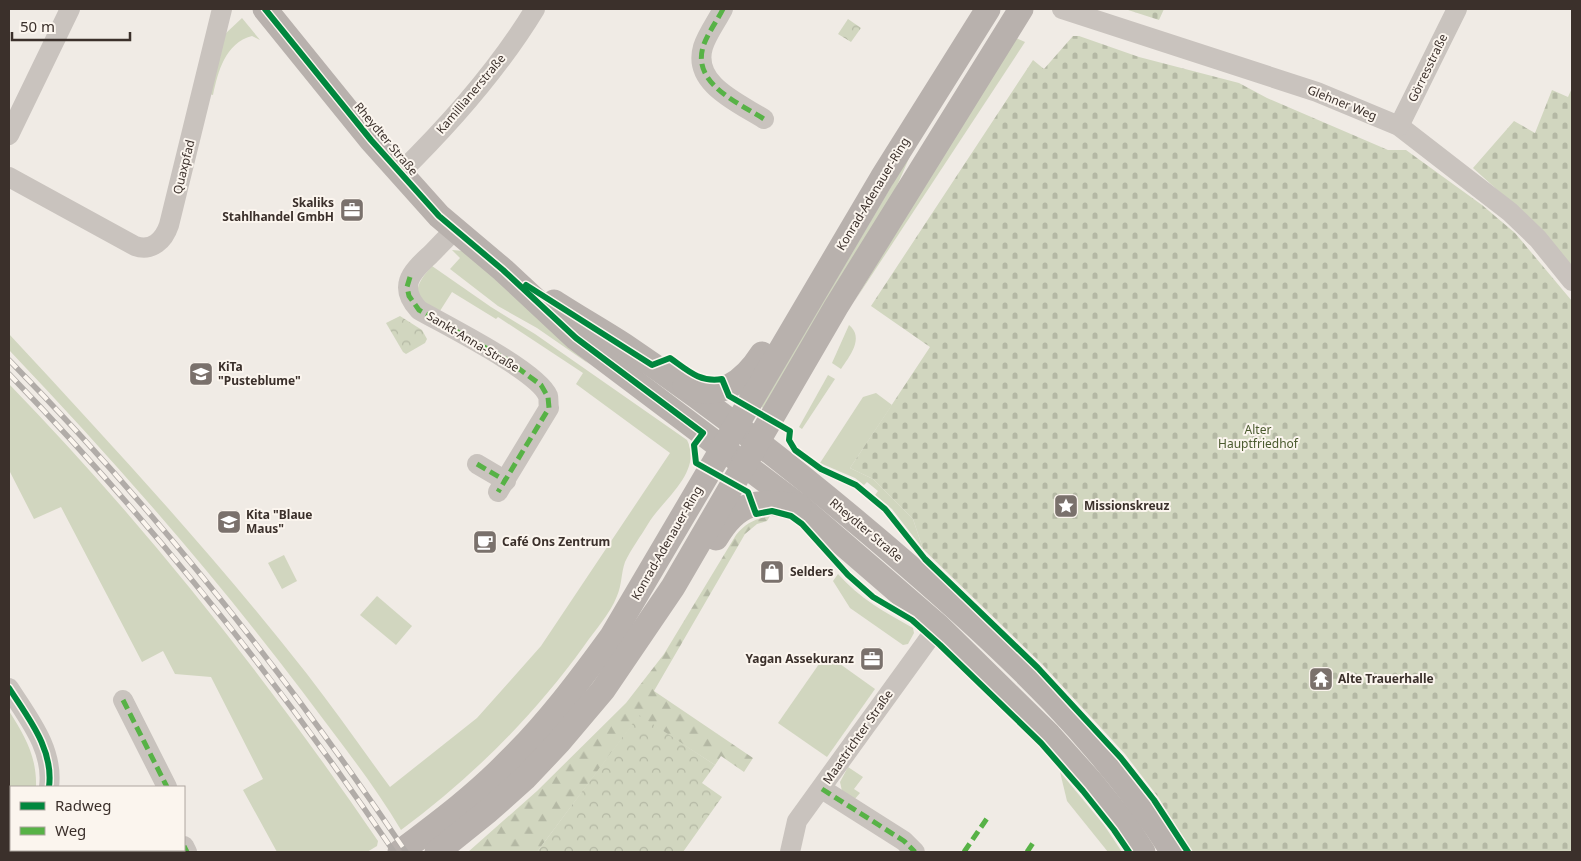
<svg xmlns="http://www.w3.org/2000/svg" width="1581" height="861" font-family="'Noto Sans',sans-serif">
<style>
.grass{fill:#d1d6bf}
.forest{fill:url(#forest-firs)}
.cemetery{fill:url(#cemetery-stones)}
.park{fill:url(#park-crowns)}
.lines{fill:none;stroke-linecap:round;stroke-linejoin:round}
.minor{stroke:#c9c3be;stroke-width:20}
.major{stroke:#b8b1ad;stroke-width:25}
.rail-casing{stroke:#b1aca8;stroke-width:5.5}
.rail{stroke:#fbf5ee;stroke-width:4;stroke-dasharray:11;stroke-linecap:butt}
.quiet{stroke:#57b246;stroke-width:5;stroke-dasharray:10 5;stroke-linecap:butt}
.cycleway-casing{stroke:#fbf5ee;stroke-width:9}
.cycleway{stroke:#00873e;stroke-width:6}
.labels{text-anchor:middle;stroke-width:4;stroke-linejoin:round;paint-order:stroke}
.street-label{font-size:12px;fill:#3b302b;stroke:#fbf5ee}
.poi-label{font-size:12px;font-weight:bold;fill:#3b302b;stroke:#fbf5ee;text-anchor:start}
.park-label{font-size:12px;fill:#4a5a2e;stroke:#fbf5ee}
</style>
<defs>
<pattern id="forest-firs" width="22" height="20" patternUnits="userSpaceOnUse" patternTransform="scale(1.25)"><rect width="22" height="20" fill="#d1d6bf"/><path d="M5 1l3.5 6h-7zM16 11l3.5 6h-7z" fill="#b4b8a4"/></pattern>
<pattern id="cemetery-stones" width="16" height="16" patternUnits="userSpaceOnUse" patternTransform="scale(1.25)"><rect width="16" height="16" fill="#d1d6bf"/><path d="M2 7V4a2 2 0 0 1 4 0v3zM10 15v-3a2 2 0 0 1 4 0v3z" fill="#b4b8a4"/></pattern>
<pattern id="park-crowns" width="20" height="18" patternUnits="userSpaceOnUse" patternTransform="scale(1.25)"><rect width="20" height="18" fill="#d1d6bf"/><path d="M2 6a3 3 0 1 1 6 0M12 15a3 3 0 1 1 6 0" fill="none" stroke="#b4b8a4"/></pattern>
</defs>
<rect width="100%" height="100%" fill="#f0ebe5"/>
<g class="grass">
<path d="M242,18L260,40L252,36C225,43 218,72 213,95L206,93L225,34Z"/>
<polygon points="1014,37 1025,42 854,302"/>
<polygon points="910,156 896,188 766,409 761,407 892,185 897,171"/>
<polygon points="452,250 464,251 589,364 537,328 498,306 450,269 460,258"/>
<path d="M432,266L491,307L535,334L687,440C703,472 663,499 648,524C641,536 631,549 625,562C621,573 622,585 617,596C610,614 595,630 584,646C532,718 472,777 401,830C372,781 336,737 302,691C212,572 113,459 9,350V334C111,444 214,555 307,674C335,710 362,749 390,787L477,718L541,646L670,453L576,384L583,373L498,317L496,319L452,292L438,314C412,298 412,288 432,266Z"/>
<path d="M849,325C865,338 849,357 841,369L832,363Z"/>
<polygon points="828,375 835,379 802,429 799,427"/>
<path d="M9,384C146,525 267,679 378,841L377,846L367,852H277L243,790L263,779L211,677L175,674L163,651L142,662L61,507L34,519L9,470Z"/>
<polygon points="876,393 892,405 850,468 873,479 913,519 923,549 892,509 875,495 878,491 867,482 864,485 855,478 820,463 863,397"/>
<polygon points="284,555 297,581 282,589 268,563"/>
<path d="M838,574C859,598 886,613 913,628L914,633L908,644L903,645L850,608L833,581Z"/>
<polygon points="377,596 412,626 396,645 360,615"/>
<polygon points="826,654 875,689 827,757 778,723"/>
<path d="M9,711C25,736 37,757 36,787H11V789L9,783Z"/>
<polygon points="848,767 863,777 854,789 860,793 854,800 842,791 840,782"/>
<polygon points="1060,772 1104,825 1122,852 1108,852 1067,801"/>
</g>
<path class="forest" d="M770,516L767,521L757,524L745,534L654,691L753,758L744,772L721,756L715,765L639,716L537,852H468L537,791L626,703L664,654L736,535C746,523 755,519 770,516Z"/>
<g class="cemetery">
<polygon points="1125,9 1164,9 1159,20"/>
<polygon points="1073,36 1079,36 1139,57 1239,83 1267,98 1388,150 1406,150 1482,205 1515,233 1572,301 1572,852 1192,852 1158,797 1125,754 1043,665 923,549 913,519 873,479 850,468 930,347 871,306 1033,60 1044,69"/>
<polygon points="1572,88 1572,268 1544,232 1473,168 1514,121 1535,133 1552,90 1568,97"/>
</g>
<g class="park">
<polygon points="848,19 861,28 851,42 838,34"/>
<polygon points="400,316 422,330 427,339 425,343 406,354 403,352 386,323"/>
<polygon points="639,715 715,765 702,783 722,797 683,852 537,852"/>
</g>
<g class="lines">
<g class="minor">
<path d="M723,9C717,21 707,34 703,47C692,84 739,103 764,119"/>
<polyline points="1062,9 1317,92 1399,126 1510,212 1538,239 1572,281"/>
<polyline points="1399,126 1457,9"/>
<polyline points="9,135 70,9"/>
<path d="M399,174C450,124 498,70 535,9"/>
<path d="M9,177L135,246C152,252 164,240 169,225L222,9"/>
<path d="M455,230C446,238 438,247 430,255C410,273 398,287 419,310C445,325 538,371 548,396C549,399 548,404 549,408L498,492"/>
<polyline points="477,464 506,481"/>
<path d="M9,688C28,718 54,749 49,787"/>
<polyline points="123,700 167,787"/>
<polyline points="822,789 904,841 915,852"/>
<polyline points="184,846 187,852"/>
<polyline points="9,850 11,849"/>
<polyline points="72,850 77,852"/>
<polyline points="120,852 124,850"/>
<polyline points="790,852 797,821 938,626"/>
</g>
<g class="major">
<polyline points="265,9 371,140 439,216 503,270 576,338 799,506 938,626 1049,735 1092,783 1125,824 1143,852"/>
<path d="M554,302C577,317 602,331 625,346C726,414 821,490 913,570C1010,654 1104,744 1173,852"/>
<path d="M685,386C719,401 744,382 762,354"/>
<path d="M716,538C739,499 757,501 799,506"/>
<path d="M400,852C437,824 475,796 508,762C547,724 580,680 612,636L882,178L988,9"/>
<polyline points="437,852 488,811 525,778 559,742 603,690 673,587 836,307 1021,9"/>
</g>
<defs>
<g id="rail">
<path d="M9,360C157,511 288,677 406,852"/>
<path d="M9,374C152,522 279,682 394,852"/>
</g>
</defs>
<use href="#rail" class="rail-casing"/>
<use href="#rail" class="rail"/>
<g class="quiet">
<path d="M723,9C717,21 707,34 703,47C692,84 739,103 764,119"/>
<polyline points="410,277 407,287 409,296 419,310 507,360 541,385 548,397 549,408 498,492"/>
<polyline points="477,464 506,481"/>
<polyline points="123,700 167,787"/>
<polyline points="822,789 904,841 915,852"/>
<polyline points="184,846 187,852"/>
<polyline points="72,850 77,852"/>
<polyline points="120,852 124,850"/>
<polyline points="964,852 988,817"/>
<polyline points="1027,852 1033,843"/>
</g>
<defs>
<g id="cycleway">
<polyline points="265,9 371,140 439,216 503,270 576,338 703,433 694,445 696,463 748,492 756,514 772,511 791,516 802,524 848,575 873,597 912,620 940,645 1041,743 1083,791 1114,830 1129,852"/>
<path d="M526,285L652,365L670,358C687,370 700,383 722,379L729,396L790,431L789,440L795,450L821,469L856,485L885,509L925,559L1038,668L1121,758L1154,800L1188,852"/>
<path d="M9,688C28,718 54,749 49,787"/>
</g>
</defs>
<use href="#cycleway" class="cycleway-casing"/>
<use href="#cycleway" class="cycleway"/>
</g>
<defs>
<symbol id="office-square" viewBox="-11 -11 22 22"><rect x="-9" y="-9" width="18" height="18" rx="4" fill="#7a716c" stroke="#fbf5ee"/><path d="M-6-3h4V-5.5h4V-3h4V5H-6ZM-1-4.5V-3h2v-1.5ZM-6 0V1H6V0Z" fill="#fff"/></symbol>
<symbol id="school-square" viewBox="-11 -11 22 22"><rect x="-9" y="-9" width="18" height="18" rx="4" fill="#7a716c" stroke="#fbf5ee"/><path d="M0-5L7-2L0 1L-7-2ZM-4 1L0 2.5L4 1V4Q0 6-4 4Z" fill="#fff"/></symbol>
<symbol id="sight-square" viewBox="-11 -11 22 22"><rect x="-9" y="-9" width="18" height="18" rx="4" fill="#7a716c" stroke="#fbf5ee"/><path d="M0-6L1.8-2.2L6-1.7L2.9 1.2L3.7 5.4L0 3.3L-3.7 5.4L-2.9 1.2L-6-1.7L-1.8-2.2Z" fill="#fff"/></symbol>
<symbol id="cafe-square" viewBox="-11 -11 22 22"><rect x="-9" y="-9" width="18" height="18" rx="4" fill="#7a716c" stroke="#fbf5ee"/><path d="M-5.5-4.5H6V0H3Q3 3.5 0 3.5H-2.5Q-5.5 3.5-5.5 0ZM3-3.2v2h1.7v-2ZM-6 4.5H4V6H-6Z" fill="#fff"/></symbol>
<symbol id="shop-square" viewBox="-11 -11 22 22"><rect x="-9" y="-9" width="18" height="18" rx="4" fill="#7a716c" stroke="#fbf5ee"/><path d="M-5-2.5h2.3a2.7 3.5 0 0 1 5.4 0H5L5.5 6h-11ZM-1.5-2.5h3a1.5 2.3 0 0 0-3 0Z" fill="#fff"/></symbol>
<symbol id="temple-square" viewBox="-11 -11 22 22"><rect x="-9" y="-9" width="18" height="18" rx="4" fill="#7a716c" stroke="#fbf5ee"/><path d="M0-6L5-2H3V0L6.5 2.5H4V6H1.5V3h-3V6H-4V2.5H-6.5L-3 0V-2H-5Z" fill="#fff"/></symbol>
</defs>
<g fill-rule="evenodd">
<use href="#office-square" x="338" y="196" width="28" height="28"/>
<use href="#school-square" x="187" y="360" width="28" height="28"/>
<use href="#sight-square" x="1052" y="492" width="28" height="28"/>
<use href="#school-square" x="215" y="508" width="28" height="28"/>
<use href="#cafe-square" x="471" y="528" width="28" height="28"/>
<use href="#shop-square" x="758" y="558" width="28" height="28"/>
<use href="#office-square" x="858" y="645" width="28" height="28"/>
<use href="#temple-square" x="1307" y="665" width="28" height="28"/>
</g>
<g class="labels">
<g class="street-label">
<text transform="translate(1428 68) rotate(-64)" y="4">Görresstraße</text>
<text transform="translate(471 94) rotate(-50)" y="4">Kamillianerstraße</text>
<text transform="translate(1342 103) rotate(22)" y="4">Glehner Weg</text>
<text transform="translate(386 139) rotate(50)" y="4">Rheydter Straße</text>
<text transform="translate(184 167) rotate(-76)" y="4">Quaxpfad</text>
<text transform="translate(873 194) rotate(-59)" y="4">Konrad-Adenauer-Ring</text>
<text transform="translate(473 342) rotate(31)" y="4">Sankt-Anna-Straße</text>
<text transform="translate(866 530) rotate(40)" y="4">Rheydter Straße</text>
<text transform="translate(667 543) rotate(-60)" y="4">Konrad-Adenauer-Ring</text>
<text transform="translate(858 737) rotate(-55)" y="4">Maastrichter Straße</text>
</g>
<g class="poi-label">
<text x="334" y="207" text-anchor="end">Skaliks<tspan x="334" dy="14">Stahlhandel GmbH</tspan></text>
<text x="218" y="371">KiTa<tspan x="218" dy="14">"Pusteblume"</tspan></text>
<text x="1084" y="510">Missionskreuz</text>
<text x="246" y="519">Kita "Blaue<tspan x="246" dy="14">Maus"</tspan></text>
<text x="502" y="546">Café Ons Zentrum</text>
<text x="790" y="576">Selders</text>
<text x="854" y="663" text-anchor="end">Yagan Assekuranz</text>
<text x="1338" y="683">Alte Trauerhalle</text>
</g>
<g class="park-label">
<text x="1258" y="434">Alter<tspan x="1258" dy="14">Hauptfriedhof</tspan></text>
</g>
</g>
<rect width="1581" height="861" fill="none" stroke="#3b302b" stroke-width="20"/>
<rect x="10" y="786" width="175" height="65" fill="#fbf5ee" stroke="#aea6a0"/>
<rect x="20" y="802" width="25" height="8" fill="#00873e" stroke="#aea6a0"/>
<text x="55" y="811" font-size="15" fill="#3b302b">Radweg</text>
<rect x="20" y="827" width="25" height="8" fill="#57b246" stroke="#aea6a0"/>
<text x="55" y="836" font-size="15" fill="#3b302b">Weg</text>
<path d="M12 32v8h118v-8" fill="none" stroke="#3b302b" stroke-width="2.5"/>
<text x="20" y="32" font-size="15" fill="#3b302b" stroke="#fbf5ee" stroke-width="4" paint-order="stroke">50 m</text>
</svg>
